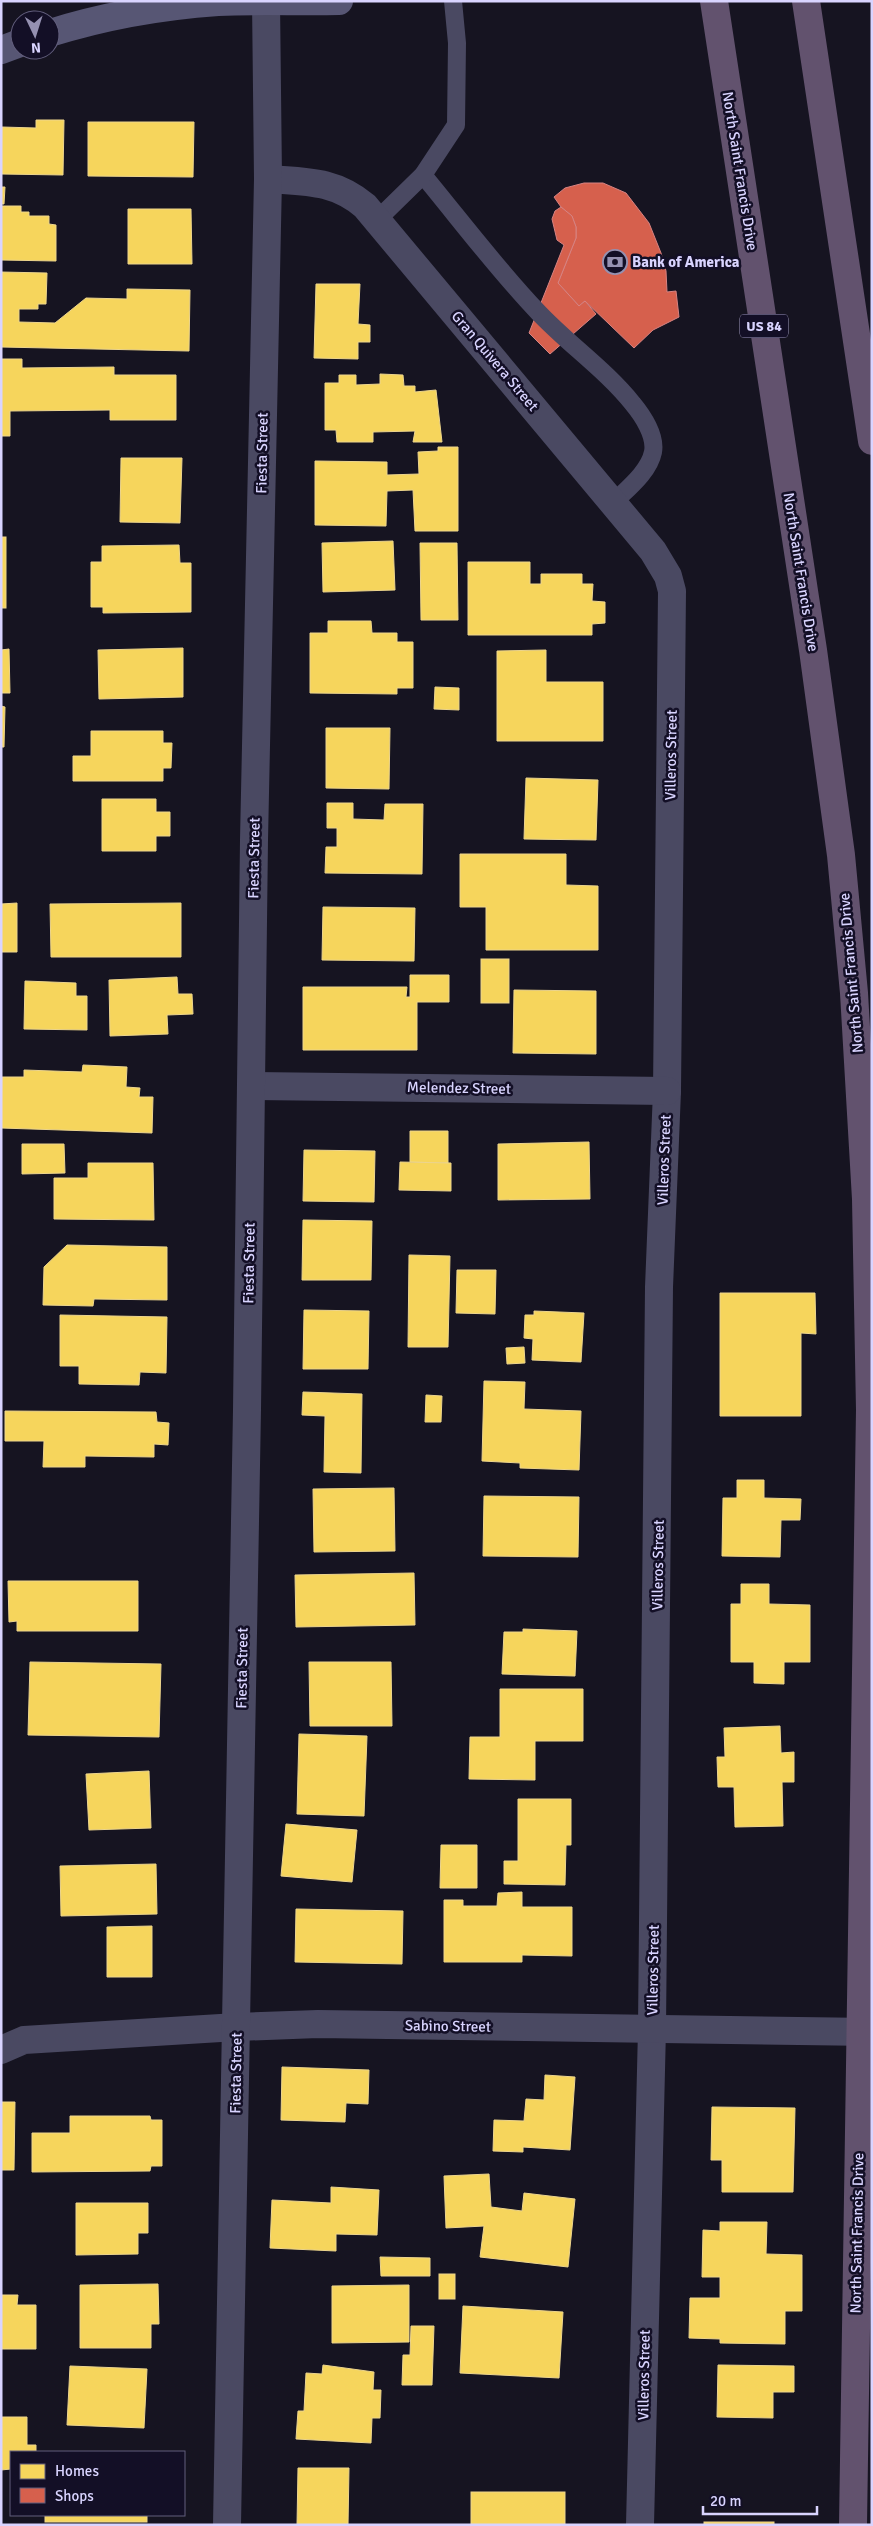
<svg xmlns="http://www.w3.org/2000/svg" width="873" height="2526" font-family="Signika,sans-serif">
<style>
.homes{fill:#f6d55c;stroke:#edd58d}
.shops{fill:#d6604d;stroke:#d78382}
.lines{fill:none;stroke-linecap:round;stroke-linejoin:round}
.service{stroke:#4a4962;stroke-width:18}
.minor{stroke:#4a4962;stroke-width:28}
.secondary{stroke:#575674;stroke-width:28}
.trunk{stroke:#62526e;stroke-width:28}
.labels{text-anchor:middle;stroke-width:5;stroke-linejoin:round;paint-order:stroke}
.shield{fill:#130f26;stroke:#9e99be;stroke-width:1}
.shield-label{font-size:14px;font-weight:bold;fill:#d9d4ff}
.street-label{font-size:15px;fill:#d9d4ff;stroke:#130f26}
.poi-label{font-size:15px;font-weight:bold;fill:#d9d4ff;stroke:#130f26;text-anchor:start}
</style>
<rect width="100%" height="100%" fill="#161421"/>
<g class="homes">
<polygon points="36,120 64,120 63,175 1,174 2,127 36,128"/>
<polygon points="88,122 194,122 193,177 88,176"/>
<polygon points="1,187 5,187 4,204 1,204"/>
<polygon points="1,206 21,206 21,212 29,212 29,216 49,216 49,224 56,225 56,261 1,260"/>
<polygon points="128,209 191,209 192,264 128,264"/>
<polygon points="1,272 47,273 46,304 38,304 38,309 19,309 19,322 55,323 86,298 127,299 127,289 190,290 189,351 1,347"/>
<polygon points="316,284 360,284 358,324 370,325 370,342 358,342 358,359 314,358"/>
<polygon points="1,359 22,359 22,368 114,367 114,375 176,375 176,420 110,420 110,410 10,411 10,436 1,436"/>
<polygon points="380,374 403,375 404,386 415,386 415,392 436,390 442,442 413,442 415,431 373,432 373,442 337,442 336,430 325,430 325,383 339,383 339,375 356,375 356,385 380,384"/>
<polygon points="438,447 458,447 458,531 415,531 413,490 387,491 386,526 315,525 315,461 387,462 387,475 419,474 418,452 438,451"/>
<polygon points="121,458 182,458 180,523 120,522"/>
<rect x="1" y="537" width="5" height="71"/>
<polygon points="393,541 395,590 323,592 322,543"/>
<polygon points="420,543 457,543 458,620 421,620"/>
<polygon points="179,545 180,563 191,563 191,612 103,613 103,607 91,607 91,562 102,562 102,546"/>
<polygon points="468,562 530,562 530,584 541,584 541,574 582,574 582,584 593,584 592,601 605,602 605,623 592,624 592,635 468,635"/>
<polygon points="328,621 371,621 372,633 397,633 397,642 413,642 413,688 397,688 397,694 310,693 310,633 328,633"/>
<polygon points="183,648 183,697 99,699 98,650"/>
<polygon points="9,649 10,693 1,693 1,650"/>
<polygon points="546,650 546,682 603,682 603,741 497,741 497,651"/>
<polygon points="435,687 459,688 459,710 434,709"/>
<polygon points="1,706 5,707 4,747 1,747"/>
<polygon points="326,728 390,728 389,789 326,788"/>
<polygon points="91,731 163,731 163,743 172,743 171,768 163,768 163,781 73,781 73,756 91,756"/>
<polygon points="526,778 598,780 596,840 524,839"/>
<polygon points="102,799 156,799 156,812 170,812 170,836 156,836 156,851 102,851"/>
<polygon points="327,803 353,803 353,819 384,820 385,804 423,804 422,874 325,873 326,847 337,847 337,828 327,828"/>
<polygon points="460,854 566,854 566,885 598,886 598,950 486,950 486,907 460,907"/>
<polygon points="17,903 17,952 1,952 1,904"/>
<polygon points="181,903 181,957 51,957 50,904"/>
<polygon points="323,907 415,908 414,961 322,960"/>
<rect x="481" y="959" width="28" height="44"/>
<polygon points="410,975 449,975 449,1002 417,1002 417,1050 303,1050 303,987 407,987 406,997 410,997"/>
<polygon points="177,977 178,994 192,994 193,1014 167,1015 168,1034 110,1036 109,980"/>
<polygon points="25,981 76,983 76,996 87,996 87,1030 24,1029"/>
<polygon points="514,990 596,991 596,1054 513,1053"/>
<polygon points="83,1065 127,1067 126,1087 140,1088 139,1097 153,1097 152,1133 1,1128 2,1077 24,1077 24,1070 82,1072"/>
<polygon points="410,1131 448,1131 448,1163 410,1162"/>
<polygon points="589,1142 590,1199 498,1200 498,1144"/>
<polygon points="22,1144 64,1144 65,1173 22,1174"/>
<polygon points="304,1150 375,1151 374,1202 303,1201"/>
<polygon points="400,1162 451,1163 451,1191 399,1190"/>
<polygon points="88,1163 153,1163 154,1220 54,1219 54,1178 88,1178"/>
<polygon points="303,1220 372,1221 371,1280 302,1280"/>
<polygon points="67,1245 167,1247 167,1300 94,1299 93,1306 43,1305 44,1267"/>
<polygon points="409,1255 450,1256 448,1347 408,1347"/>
<polygon points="457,1270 496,1270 495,1314 456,1313"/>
<polygon points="720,1293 815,1293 816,1334 801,1333 801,1416 720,1416"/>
<polygon points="304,1310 369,1311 368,1369 303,1369"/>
<polygon points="534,1311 584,1313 581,1362 532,1360 533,1339 524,1338 525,1315 534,1315"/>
<polygon points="60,1315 167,1317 166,1373 140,1372 139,1385 79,1384 79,1366 60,1366"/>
<polygon points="524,1347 525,1363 507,1364 506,1348"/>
<polygon points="484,1381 525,1382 524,1409 581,1411 579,1470 520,1468 520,1463 482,1461"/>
<polygon points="303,1392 362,1394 361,1473 324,1472 325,1416 302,1415"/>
<polygon points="426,1395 442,1396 441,1422 425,1422"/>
<polygon points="5,1411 156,1412 157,1422 169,1423 168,1445 154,1444 154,1457 85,1456 85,1467 43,1467 44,1441 5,1441"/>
<polygon points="737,1480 764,1480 764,1498 801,1499 800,1520 781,1520 780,1557 722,1556 723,1498 737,1498"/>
<polygon points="394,1488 395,1551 314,1552 313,1489"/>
<polygon points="484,1496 579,1497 578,1557 483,1556"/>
<polygon points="414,1573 415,1625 296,1627 295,1575"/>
<polygon points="8,1581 138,1581 138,1631 17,1631 17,1621 9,1622"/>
<polygon points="741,1584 769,1584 769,1604 810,1605 810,1662 784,1662 784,1684 754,1683 754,1662 731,1662 731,1604 741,1604"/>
<polygon points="523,1629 577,1631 575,1676 502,1674 504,1632 523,1632"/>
<polygon points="30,1662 161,1664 159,1737 28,1735"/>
<polygon points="309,1662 391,1662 392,1726 310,1726"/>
<polygon points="500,1689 583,1689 583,1741 535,1741 535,1780 469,1779 470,1737 500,1737"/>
<polygon points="780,1726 781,1753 794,1752 794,1782 782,1782 783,1826 735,1827 734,1787 718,1787 717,1757 725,1757 724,1728"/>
<polygon points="299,1734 367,1736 364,1816 297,1814"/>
<polygon points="149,1771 151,1828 89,1830 86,1774"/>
<polygon points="518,1799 571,1799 571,1845 566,1845 565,1885 504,1884 504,1861 518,1861"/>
<polygon points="286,1824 357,1830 352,1882 281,1876"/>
<polygon points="441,1845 477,1845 477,1888 440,1888"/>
<polygon points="156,1864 157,1914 61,1916 60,1866"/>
<polygon points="522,1892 522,1907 572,1907 572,1956 522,1955 522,1962 444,1962 444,1900 463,1900 463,1906 497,1906 498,1893"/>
<polygon points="296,1909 403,1911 402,1964 295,1962"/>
<polygon points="152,1926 152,1977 107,1977 107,1927"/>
<polygon points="282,2067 369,2070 368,2104 346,2103 345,2122 281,2120"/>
<polygon points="545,2075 575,2077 570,2150 523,2147 523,2152 493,2151 494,2120 524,2121 526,2099 544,2100"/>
<polygon points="1,2102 15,2102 14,2170 1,2170"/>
<polygon points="712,2107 795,2108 793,2192 722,2192 722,2160 711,2160"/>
<polygon points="70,2116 150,2116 151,2120 162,2120 162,2166 151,2166 150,2171 32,2172 32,2133 70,2133"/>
<polygon points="489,2174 491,2207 522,2211 524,2193 575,2199 568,2267 480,2257 484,2226 446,2228 444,2176"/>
<polygon points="331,2187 379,2190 377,2235 336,2234 336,2251 270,2248 272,2200 331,2203"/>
<polygon points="76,2203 148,2203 148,2233 138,2233 138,2254 76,2255"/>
<polygon points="720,2222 767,2222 766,2254 802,2255 802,2311 785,2311 785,2344 720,2343 720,2339 689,2338 690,2298 720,2298 720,2277 702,2277 703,2230 720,2231"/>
<polygon points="380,2257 430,2258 430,2276 381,2276"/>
<rect x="439" y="2274" width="16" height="25"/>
<polygon points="158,2284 159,2324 151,2324 151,2348 80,2348 80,2285"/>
<polygon points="409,2285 409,2342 332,2343 332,2286"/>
<polygon points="1,2295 18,2295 17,2305 36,2305 36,2349 1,2349"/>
<polygon points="463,2306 563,2312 559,2378 460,2373"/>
<polygon points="411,2326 434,2326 432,2385 402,2385 403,2355 410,2355"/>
<polygon points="323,2365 374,2372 373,2390 381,2390 380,2418 372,2418 371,2443 296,2439 298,2411 304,2411 306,2373 322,2374"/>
<polygon points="718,2365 794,2366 794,2392 773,2392 773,2418 717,2417"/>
<polygon points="70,2366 147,2369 144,2428 67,2425"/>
<polygon points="1,2417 27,2417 27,2445 36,2445 36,2452 11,2452 11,2469 1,2470"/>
<polygon points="298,2468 349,2468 348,2525 297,2525"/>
<rect x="471" y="2492" width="94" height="33"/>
<rect x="45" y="2515" width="102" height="7"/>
<rect x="704" y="2522" width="70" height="3"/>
</g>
<g class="shops">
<polygon points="584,183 603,183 626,193 649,223 661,253 666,271 667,292 676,291 679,317 653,330 634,348 585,301 579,306 558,283 576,238 576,227 572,216 561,207 554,197 565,188"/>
<polygon points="561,207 572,216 576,227 576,238 558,283 579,306 585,301 596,314 550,354 529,333 564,245 557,240 552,219 555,211"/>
</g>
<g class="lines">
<g class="service">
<path d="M423,175C461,221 497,269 538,312C568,344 606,370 633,404C643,416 656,436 653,452C649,472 627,489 614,502"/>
<polyline points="377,220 423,175 456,125 457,43 453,1"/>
</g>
<g class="minor">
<path d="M268,179C306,182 334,180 365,206L653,551L668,576L672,591L667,1091L659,1287L652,2029L640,2525"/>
<polyline points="251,1086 667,1091"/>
<polyline points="1,2050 24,2040 237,2027 318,2024 872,2032"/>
<polyline points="227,2525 247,1410 254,840 268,179 266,1"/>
</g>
<g class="secondary">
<path d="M50,33C104,16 161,6 218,2C258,0 299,2 339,1"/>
<polyline points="1,50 20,43"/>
</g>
<g class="trunk">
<polyline points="714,1 813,650 841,855 854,993 866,1199 870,1410 853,2525"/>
<polyline points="806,1 872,441"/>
</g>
</g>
<defs>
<symbol id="bank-ring" viewBox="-11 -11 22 22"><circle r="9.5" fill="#130f26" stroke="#9591b1" stroke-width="1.5"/><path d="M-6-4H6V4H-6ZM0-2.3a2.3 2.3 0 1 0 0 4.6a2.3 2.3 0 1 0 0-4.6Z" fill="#9591b1"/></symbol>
</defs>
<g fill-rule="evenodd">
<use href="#bank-ring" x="601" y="248" width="28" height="28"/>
</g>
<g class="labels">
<rect class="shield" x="740" y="314.5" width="48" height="23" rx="4"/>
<g class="shield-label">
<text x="764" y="331">US 84</text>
</g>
<g class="street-label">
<text transform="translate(740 171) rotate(81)" y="5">North Saint Francis Drive</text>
<text transform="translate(495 361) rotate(50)" y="5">Gran Quivera Street</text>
<text transform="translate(262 453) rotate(-89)" y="5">Fiesta Street</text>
<text transform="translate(801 572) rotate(81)" y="5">North Saint Francis Drive</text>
<text transform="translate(671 755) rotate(-89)" y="5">Villeros Street</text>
<text transform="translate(254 858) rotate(-89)" y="5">Fiesta Street</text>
<text transform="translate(851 973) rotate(-95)" y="5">North Saint Francis Drive</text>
<text transform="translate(459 1088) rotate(1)" y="5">Melendez Street</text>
<text transform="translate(664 1160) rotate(-88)" y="5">Villeros Street</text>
<text transform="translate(249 1263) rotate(-89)" y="5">Fiesta Street</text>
<text transform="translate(658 1565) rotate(-89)" y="5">Villeros Street</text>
<text transform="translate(242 1668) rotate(-89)" y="5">Fiesta Street</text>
<text transform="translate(653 1970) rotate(-89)" y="5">Villeros Street</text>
<text transform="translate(448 2026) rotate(1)" y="5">Sabino Street</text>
<text transform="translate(236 2073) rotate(-89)" y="5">Fiesta Street</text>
<text transform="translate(857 2233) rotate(-89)" y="5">North Saint Francis Drive</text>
<text transform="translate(644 2375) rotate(-89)" y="5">Villeros Street</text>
</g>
<g class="poi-label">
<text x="632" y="267">Bank of America</text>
</g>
</g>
<rect width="873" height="2526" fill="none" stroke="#d9d4ff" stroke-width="5"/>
<rect x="10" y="2451" width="175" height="65" fill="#130f26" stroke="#625e7d"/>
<rect x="20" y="2464" width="25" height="15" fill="#f6d55c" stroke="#625e7d"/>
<text x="55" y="2476" font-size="15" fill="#d9d4ff">Homes</text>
<rect x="20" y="2488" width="25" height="15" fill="#d6604d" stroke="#625e7d"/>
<text x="55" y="2501" font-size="15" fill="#d9d4ff">Shops</text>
<g transform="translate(35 35) rotate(176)"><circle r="24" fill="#130f26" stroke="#625e7d"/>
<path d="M0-4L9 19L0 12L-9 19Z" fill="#9591b1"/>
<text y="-8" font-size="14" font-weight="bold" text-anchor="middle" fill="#d9d4ff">N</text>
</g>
<path d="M703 2506v8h114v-8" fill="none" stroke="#d9d4ff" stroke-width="2.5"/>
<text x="710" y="2506" font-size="15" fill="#d9d4ff" stroke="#130f26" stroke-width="4" paint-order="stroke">20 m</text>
</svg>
